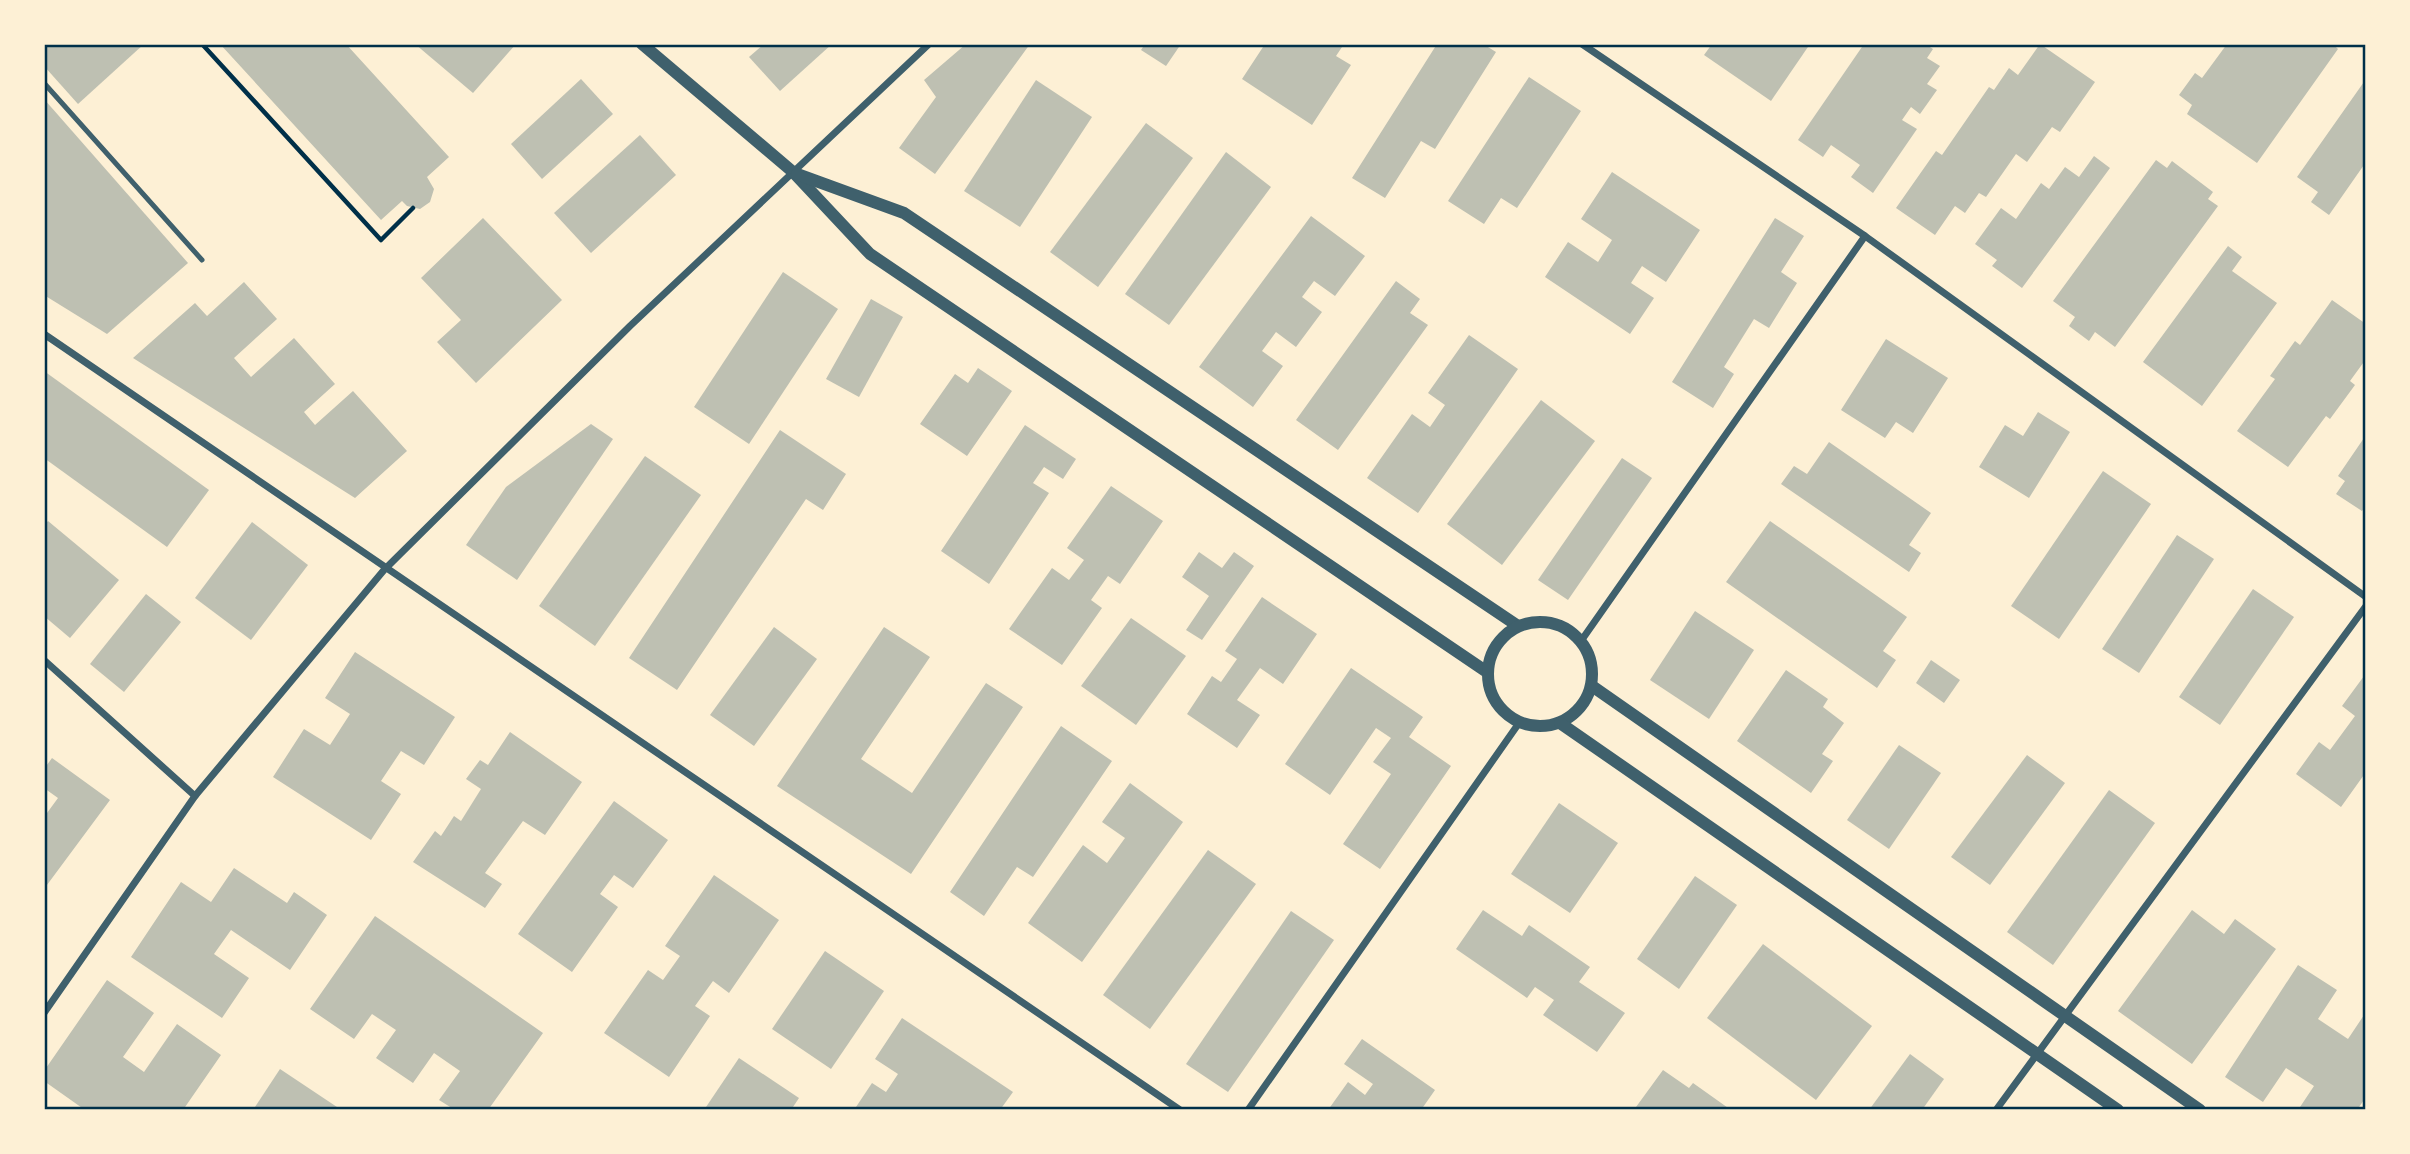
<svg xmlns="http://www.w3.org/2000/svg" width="2410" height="1154" font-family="'Golos Text',sans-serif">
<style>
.building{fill:#bec0b2}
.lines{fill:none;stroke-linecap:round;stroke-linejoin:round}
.path{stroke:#003049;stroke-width:4.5}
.service{stroke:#3f606c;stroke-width:5}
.minor{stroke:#3f606c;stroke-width:7}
.tertiary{stroke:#3f606c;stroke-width:12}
.neatline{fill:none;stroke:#003049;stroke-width:2.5}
</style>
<rect width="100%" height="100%" fill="#fdf0d5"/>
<g class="building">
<polygon points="44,44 144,44 78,104 44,66"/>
<polygon points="220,44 346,44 449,157 427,177 434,189 430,202 420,209 407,206 402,201 381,220"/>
<polygon points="415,44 516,44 473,93"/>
<polygon points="764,44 832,44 780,91 749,57"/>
<polygon points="966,44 1030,44 935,174 899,148 936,97 924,80"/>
<polygon points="1145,44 1181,44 1166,66 1141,50"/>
<polygon points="1265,44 1344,44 1336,56 1351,65 1312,125 1242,79"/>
<polygon points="1437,44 1483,44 1496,52 1435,149 1421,141 1385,198 1352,178"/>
<polygon points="1712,44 1810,44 1771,101 1704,55"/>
<polygon points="1864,44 1925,44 1933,49 1927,58 1940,66 1927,84 1937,90 1920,114 1911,107 1902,120 1917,129 1873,193 1851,177 1860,165 1831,145 1823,157 1798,140"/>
<polygon points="2040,44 2095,82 2060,132 2052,127 2027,162 2016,154 1986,197 1979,193 1965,213 1955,206 1935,235 1896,208 1936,151 1942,155 1989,87 1994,90 2009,68 2018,75"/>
<polygon points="2227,44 2333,44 2338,49 2257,163 2187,114 2192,105 2179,95 2195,73 2202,78"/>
<polygon points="1529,77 1581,111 1517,208 1501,198 1484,224 1448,201"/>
<polygon points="581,79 613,114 542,179 511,144"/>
<polygon points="2366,79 2366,162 2329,215 2311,202 2318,192 2297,177"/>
<polygon points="1036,80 1092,117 1020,227 964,191"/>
<polygon points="44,99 188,263 107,334 44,295"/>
<polygon points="1146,123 1193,158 1098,287 1050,252"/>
<polygon points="640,135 676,175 591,253 554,213"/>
<polygon points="1226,152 1271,187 1169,325 1125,294"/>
<polygon points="2094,156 2110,168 2022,288 1992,266 1997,260 1975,244 2001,208 2016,219 2041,183 2049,189 2065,167 2079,177"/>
<polygon points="2156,160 2167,168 2172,161 2213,192 2208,199 2218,206 2115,347 2095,332 2089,341 2069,326 2075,317 2053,301"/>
<polygon points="1612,172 1700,230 1666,282 1642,266 1631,283 1654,298 1630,334 1545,277 1568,242 1598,262 1612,240 1581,219"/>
<polygon points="1311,216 1365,256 1335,296 1314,281 1302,297 1322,312 1296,347 1276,332 1262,351 1283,366 1253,407 1199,367"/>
<polygon points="483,218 562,300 476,383 437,342 461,320 421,278"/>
<polygon points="1775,218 1804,236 1781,272 1797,283 1769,328 1754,319 1724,367 1734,374 1713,408 1672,382"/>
<polygon points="2228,246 2242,257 2232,271 2277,303 2202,406 2143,362"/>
<polygon points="783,272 838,309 749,444 694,407"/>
<polygon points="1396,281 1420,299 1410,313 1428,325 1338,450 1296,420"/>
<polygon points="244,282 277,319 234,358 251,377 294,338 335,384 304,412 315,425 353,391 407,451 355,498 133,358 195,303 207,316"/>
<polygon points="871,299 903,317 859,397 826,379"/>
<polygon points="2332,300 2366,324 2366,359 2350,381 2355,385 2330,419 2326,416 2288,467 2237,431 2275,379 2270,376 2295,341 2300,345"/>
<polygon points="1469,335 1518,369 1418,513 1367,478 1412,414 1430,427 1445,405 1428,393"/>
<polygon points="1886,339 1948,378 1913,433 1896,422 1885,438 1841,410"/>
<polygon points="978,368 1012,391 967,456 920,424 955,374 968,383"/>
<polygon points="44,371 209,490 167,547 44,458"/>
<polygon points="1541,400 1595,441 1502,565 1447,524"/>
<polygon points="2038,412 2070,432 2029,498 1979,467 2005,425 2023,436"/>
<polygon points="591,424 613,439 517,580 466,545 506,487"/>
<polygon points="1025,425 1076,459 1063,479 1044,467 1033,483 1049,493 989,584 941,551"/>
<polygon points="780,430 846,474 823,510 806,499 677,690 629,658"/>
<polygon points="2366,435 2366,506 2362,511 2336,494 2345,481 2338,476"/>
<polygon points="1829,442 1931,513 1909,545 1921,553 1909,572 1781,484 1794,466 1807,474"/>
<polygon points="645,456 701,495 595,646 539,606"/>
<polygon points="1622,458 1652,478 1568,600 1538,580"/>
<polygon points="2103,471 2151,504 2059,639 2011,606"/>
<polygon points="1111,486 1163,521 1120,584 1108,576 1091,600 1102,608 1062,665 1009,629 1052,568 1069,580 1084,560 1067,548"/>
<polygon points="48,521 119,580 70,638 44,616 44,526"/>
<polygon points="1770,521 1907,617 1883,651 1896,660 1877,688 1726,582"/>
<polygon points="252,522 308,565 251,640 195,598"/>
<polygon points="2177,535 2214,559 2139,673 2102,649"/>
<polygon points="1199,552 1222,568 1234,552 1254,566 1202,640 1186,630 1209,596 1182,577"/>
<polygon points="2253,589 2294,617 2220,725 2179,697"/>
<polygon points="146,594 181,622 124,692 90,664"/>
<polygon points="1262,597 1317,634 1283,684 1260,668 1237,700 1260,715 1237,748 1187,714 1212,676 1221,682 1237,659 1225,651"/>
<polygon points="1695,611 1754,650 1709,719 1650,680"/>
<polygon points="1131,618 1186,656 1136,725 1081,686"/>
<polygon points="774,627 817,659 754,746 710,715"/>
<polygon points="884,627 930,657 861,759 912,793 986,683 1023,707 911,874 777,786"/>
<polygon points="355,652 455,717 424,765 401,751 381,781 401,794 371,840 273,777 304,729 330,745 350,714 325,698"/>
<polygon points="1931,660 1960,680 1944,703 1916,683"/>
<polygon points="1351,668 1423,717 1409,737 1451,766 1380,869 1343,844 1391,774 1373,762 1391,738 1376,728 1330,795 1285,764"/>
<polygon points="1786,670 1828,699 1823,707 1844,723 1822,754 1833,761 1811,793 1737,741"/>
<polygon points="2364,676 2366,772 2341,807 2296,774 2319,742 2330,750 2355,716 2342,706"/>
<polygon points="1061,726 1112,761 1033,877 1017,867 984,916 950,892"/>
<polygon points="510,732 582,782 545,835 523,821 485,873 502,884 485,908 413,862 435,831 441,836 454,816 461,821 481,789 466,779 480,760 488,765"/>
<polygon points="1899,745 1941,773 1889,849 1847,820"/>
<polygon points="2027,755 2065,783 1990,885 1951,857"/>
<polygon points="52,758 110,800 44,889 44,810 47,813 58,798 44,788 44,769"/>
<polygon points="1130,783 1183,822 1082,962 1028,923 1083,845 1107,863 1125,838 1102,822"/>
<polygon points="2109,790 2155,823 2053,965 2007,932"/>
<polygon points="614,801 668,840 633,888 614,875 600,894 618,907 572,972 518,934"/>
<polygon points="1559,803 1618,843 1570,913 1511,874"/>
<polygon points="1208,850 1256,884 1150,1029 1103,995"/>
<polygon points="234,868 287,903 294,892 327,915 290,970 231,930 214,954 249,978 222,1018 131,957 181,882 211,902"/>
<polygon points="714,875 779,920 729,993 713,981 695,1006 710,1016 669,1077 604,1033 648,970 663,980 680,956 665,946"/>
<polygon points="1695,876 1737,905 1679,989 1637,959"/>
<polygon points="1483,910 1522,936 1529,925 1590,967 1579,982 1625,1013 1597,1052 1543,1015 1554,1000 1535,987 1527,998 1456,949"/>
<polygon points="2192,910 2224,934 2235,919 2276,949 2192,1064 2118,1011"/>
<polygon points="1291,911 1334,940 1228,1092 1186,1064"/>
<polygon points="375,916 543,1033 488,1110 455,1110 439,1100 460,1071 434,1053 413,1083 376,1058 396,1030 372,1014 354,1039 310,1009"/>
<polygon points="1763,944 1872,1026 1816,1100 1707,1018"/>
<polygon points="825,951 884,991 831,1069 772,1029"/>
<polygon points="2298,965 2337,990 2318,1019 2348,1039 2366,1012 2366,1097 2357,1110 2298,1110 2314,1086 2286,1068 2263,1102 2225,1077"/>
<polygon points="107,980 154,1013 123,1057 144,1072 177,1024 221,1055 183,1110 85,1110 44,1081 44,1071"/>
<polygon points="902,1018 1013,1092 1000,1110 854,1110 872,1083 886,1092 898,1074 875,1059"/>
<polygon points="1362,1039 1435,1090 1421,1110 1328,1110 1348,1082 1365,1095 1373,1084 1344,1064"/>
<polygon points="1910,1054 1944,1079 1922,1110 1869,1110"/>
<polygon points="739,1058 799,1098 791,1110 704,1110"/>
<polygon points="280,1069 337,1107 335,1110 253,1110"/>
<polygon points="1663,1070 1689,1088 1693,1083 1731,1110 1640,1110 1636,1107"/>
</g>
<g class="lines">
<polyline class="path" points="202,44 381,240 413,208"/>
<polyline class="service" points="44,83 202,260"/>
<g class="minor">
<polyline points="1582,44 1865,236 2366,597"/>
<polyline points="44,334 1180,1110"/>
<polyline points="1581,641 1865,236"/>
<polyline points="44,660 195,796"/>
<polyline points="44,1013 195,796 384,570 630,326 929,44"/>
<polyline points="1248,1110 1519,723"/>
<polyline points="1996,1110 2366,606"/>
</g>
<g class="tertiary">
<polyline points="642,44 793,172 870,254 1487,672"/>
<polyline points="797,174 904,213 1518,626"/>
<circle cx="1540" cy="674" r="52"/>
<polyline points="1592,686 2200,1110"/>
<polyline points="1560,723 2118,1110"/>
</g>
</g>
<rect width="2410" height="1154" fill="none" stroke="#fdf0d5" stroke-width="91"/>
<rect x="46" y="46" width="2318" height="1062" class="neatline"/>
</svg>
